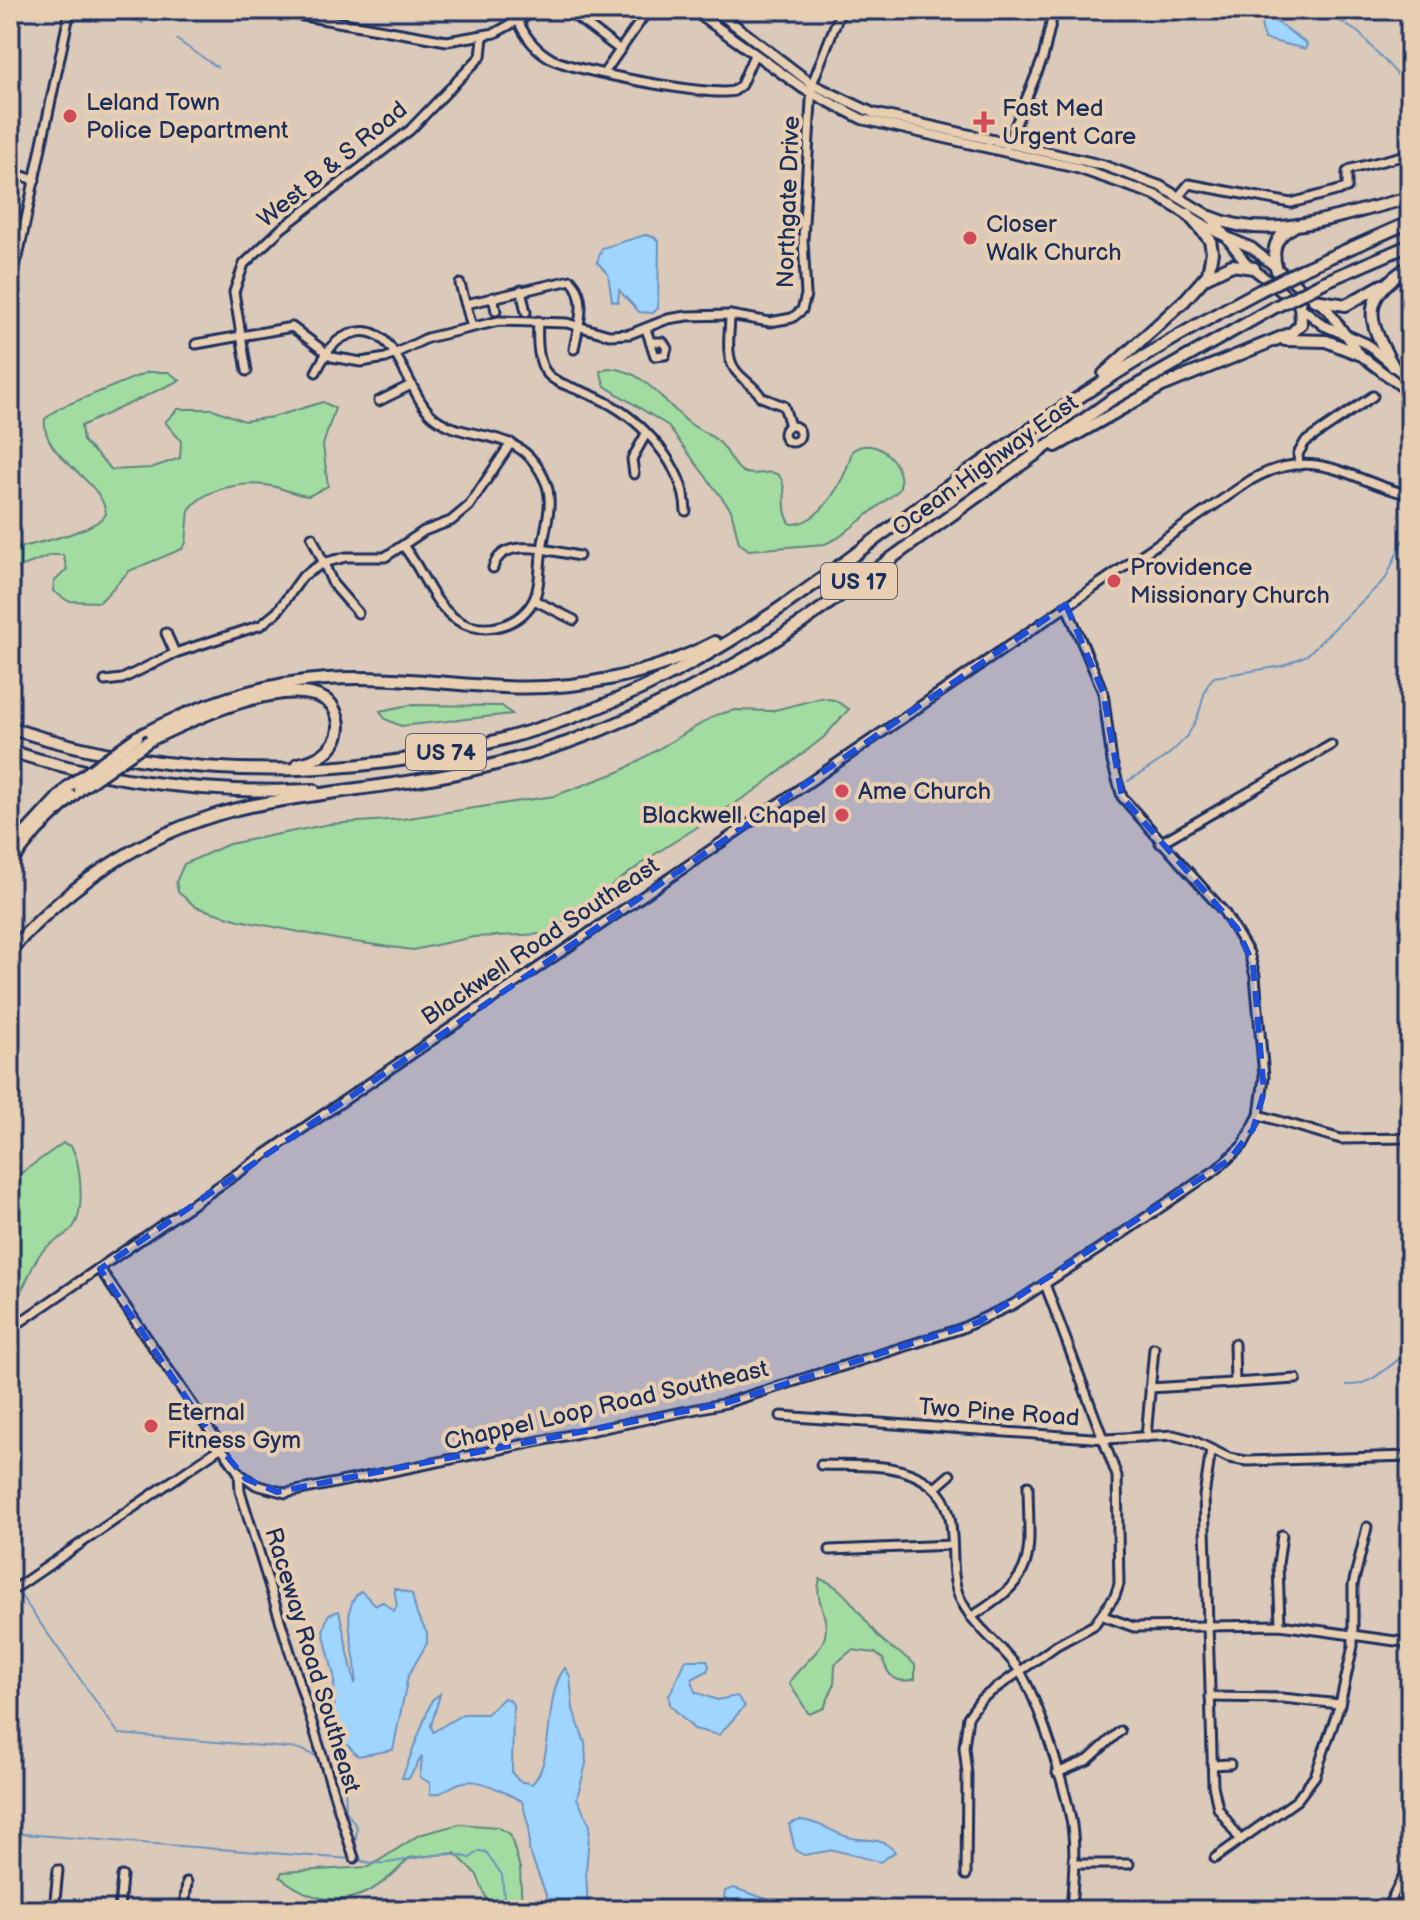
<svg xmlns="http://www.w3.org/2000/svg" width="1420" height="1920" font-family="'Balsamiq Sans',sans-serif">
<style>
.green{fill:#a2dca1;stroke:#5e8680;stroke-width:2}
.water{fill:#a0d5ff;stroke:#6b93bf;stroke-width:2}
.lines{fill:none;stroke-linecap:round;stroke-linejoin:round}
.stream{stroke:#6b93bf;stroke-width:2}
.minor-casing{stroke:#1b2f5e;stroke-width:13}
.major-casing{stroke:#1b2f5e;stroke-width:14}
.highway-casing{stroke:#1b2f5e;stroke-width:16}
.minor{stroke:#e9cfb1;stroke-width:7}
.major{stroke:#e9cfb1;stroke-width:8}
.highway{stroke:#e9cfb1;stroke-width:10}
.highway-bridge-casing{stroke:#1b2f5e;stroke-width:16;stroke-linecap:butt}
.highway-bridge{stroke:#e9cfb1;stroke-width:10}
.marked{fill:#1d4ed8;fill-opacity:0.2;stroke:#1d4ed8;stroke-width:6;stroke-dasharray:16 10;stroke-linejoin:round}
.poi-dot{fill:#d1495b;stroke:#e9cfb1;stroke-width:3}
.labels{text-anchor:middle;stroke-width:8;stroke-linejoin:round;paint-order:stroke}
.shield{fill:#e9cfb1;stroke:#595f77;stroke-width:2}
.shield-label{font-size:22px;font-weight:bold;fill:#1b2f5e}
.poi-label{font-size:24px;fill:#1b2f5e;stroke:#e9cfb1;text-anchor:start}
.street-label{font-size:24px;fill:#1b2f5e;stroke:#e9cfb1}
</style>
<rect width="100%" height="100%" fill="#dbc9ba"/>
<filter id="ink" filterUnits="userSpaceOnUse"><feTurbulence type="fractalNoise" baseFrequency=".0125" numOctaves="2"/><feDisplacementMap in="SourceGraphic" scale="16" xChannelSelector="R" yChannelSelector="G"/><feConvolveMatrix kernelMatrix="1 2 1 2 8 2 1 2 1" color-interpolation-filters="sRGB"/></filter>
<g filter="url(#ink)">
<g class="green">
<path d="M608,368C644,369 663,402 689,423C698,430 711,434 720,443C729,451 732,466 743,472C755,478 767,468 779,475C790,491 779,509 791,524C822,524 846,478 852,451C875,433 908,465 899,490L838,538L825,544L749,550L739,543L731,510L667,425L605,386L600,371Z"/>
<path d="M148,372H168L180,380L81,426L83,441L112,470L151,468L180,458L181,441L165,422L178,409H213L244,421L273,417L323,402L335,408L323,445L328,486L309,496C296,495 285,489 272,486C245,481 205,487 189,510L186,543L182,549L129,571L100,602L68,601L53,591L54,582L67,569L63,555H51L10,571V550C32,544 95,532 106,514C103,478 40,458 45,419L59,408Z"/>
<polygon points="821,698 834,700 849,709 824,737 756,790 658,852 545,934 473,937 413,950 340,940 239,920 196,907 178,892 176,882 184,864 229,844 330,824 402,819 554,796 621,771 716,715 735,710 771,711"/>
<polygon points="409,705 502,706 512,714 401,726 385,719 380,711"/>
<path d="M63,1143L71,1146C81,1162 85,1210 74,1226C66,1238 48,1242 40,1254C28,1271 28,1288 10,1302V1181Z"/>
<path d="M820,1579C845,1585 863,1620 879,1637C889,1649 905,1654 915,1665V1679C897,1685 887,1676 883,1659L875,1653L852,1650L835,1664L834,1685L824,1708L809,1714L789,1683C798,1667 820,1654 825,1636C830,1616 813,1599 820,1579Z"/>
<path d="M460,1824L497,1827L510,1834L520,1868L522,1910H491L477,1875L455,1853L409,1858C371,1901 330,1916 280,1877L282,1872L369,1867L419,1835Z"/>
</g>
<g class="water">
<polygon points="1264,13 1307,44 1306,49 1264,39 1260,18"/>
<polygon points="645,235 654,237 659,242 658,308 653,313 639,312 619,290 618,302 612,301 608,274 597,262 602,248"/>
<path d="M394,1588L412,1594L417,1615L427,1633V1643L408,1676L393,1750L358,1756L335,1733L334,1676L323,1631L328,1615L339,1611L355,1684C361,1658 335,1610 361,1591L376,1605L383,1602L394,1611L397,1606Z"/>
<polygon points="686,1660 707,1660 709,1666 707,1671 692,1679 695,1692 717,1700 737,1696 745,1706 719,1735 694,1729 670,1705 669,1696"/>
<path d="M565,1668L570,1676L573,1709L585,1743L586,1764L577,1798L590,1825L586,1871L588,1910H552L529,1850V1828L522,1801C504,1793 480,1776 460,1783C449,1786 442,1796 430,1794V1783L420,1777L422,1756L409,1778H402L432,1700L440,1694L431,1726L433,1732L463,1714H487L504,1698L510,1700L513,1705L512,1773L519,1781L532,1784C556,1759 543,1694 565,1668Z"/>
<path d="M801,1820C820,1822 831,1832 848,1837C865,1842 883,1836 895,1852L880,1862L834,1850L804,1855L795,1850L789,1824Z"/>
<polygon points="734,1888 798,1910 741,1910 724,1897 725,1891"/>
</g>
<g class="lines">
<g class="stream">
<polyline points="105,10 143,23"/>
<polyline points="1306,10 1337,19 1359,33 1410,88"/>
<polyline points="177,40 217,67"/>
<path d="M1128,781C1155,765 1185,748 1197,718C1203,704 1203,687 1214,677L1282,666L1307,655L1386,578L1402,542L1410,533"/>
<path d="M1347,1385C1373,1387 1388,1364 1410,1352"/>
<polyline points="10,1577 13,1582"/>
<polyline points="21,1596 119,1734 300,1749 319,1757"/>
<polyline points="330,1770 333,1774 340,1772 345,1782 346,1811 357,1827 355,1847 361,1859"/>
<polyline points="10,1833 351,1859"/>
<path d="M358,1860C395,1872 431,1845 470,1858L479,1851L486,1852L502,1875L505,1910"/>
</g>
<defs>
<g id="minor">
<polyline points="269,10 447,41 495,33 537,10"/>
<polyline points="567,10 620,50"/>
<path d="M519,23C527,39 536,50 552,59C575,71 710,97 734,91L741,85L754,55"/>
<polyline points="604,73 648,10"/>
<polyline points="1007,146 1043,58 1054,10"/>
<polyline points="10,172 35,180"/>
<polyline points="1179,196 1189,184 1291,203 1347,188 1347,172 1351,169 1410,154"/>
<polyline points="10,255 18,257 70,10"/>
<polyline points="460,284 472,327"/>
<polyline points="521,290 526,312"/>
<polyline points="493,297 496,311"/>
<path d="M466,304L571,280C589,299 578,326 574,349"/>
<path d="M730,315C730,331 725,354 734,368C741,380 754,384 761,397L784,406L790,426"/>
<path d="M538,321C534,390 557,377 604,401C643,421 684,466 686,511"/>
<polyline points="646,329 655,356 665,355 667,348 663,342 650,342"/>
<polyline points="196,344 292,327 332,357 361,362 386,358 427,338 499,321 567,323 609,335 630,334 668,319 687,316 730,315 770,322 792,318 802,310 806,295 803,240 812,84 841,10"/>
<polyline points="247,371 234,292 244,264 282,228 410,130 481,56 483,37"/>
<path d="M316,372C327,351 334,337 358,332C398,324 408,399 435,418C472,445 521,423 546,483C554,503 545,528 542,549C539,565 541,582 535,597C523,626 483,637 457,620C432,604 423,570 404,547"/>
<polyline points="379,401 411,385"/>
<circle cx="792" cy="434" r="8"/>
<polyline points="1299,465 1298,454 1305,442 1373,396"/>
<polyline points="634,474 632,459 646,434"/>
<polyline points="312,537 333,584 358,613"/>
<path d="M493,568C502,534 555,552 579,556"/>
<polyline points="534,600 574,620"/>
<polyline points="166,633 175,653"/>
<polyline points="105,681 122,679 175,653 261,625 277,612 303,576 323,563 346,557 385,557 424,531 451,521 469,506 511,443"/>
<polyline points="1160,843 1331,745"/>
<polyline points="1259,1115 1341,1139 1410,1138"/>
<polyline points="100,1269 239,1473 256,1485 286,1493 726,1403 960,1329 1014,1304 1123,1233 1217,1169 1243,1145 1259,1115 1264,1077 1255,976 1249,953 1224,912 1122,797 1112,762 1103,692 1066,605"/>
<path d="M10,1329L1251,480C1316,443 1350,481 1410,495"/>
<polyline points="1234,1344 1235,1383"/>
<polyline points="1150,1388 1296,1379"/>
<polyline points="781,1416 1106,1439 1173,1435 1192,1440 1229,1458 1247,1461 1410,1456"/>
<polyline points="1146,1437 1154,1348"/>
<polyline points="1211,1450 1204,1496 1213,1785 1218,1808 1240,1840"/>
<path d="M821,1465C858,1466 902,1461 932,1486C964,1512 945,1562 959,1596C973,1628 1001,1643 1019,1670C1040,1703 1065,1787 1072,1825C1076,1854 1073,1882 1071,1910"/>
<polyline points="239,1473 240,1491 354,1858"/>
<polyline points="935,1488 950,1475"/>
<polyline points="830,1550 952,1545"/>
<polyline points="10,1592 220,1448"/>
<polyline points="1103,1616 1134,1627 1280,1625 1410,1643"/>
<path d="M971,1617C1039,1575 1029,1560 1028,1486"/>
<polyline points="1280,1625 1278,1564 1282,1535"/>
<polyline points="1210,1697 1282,1698 1340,1704"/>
<polyline points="1212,1765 1230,1764"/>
<polyline points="1057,1773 1088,1760 1120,1731"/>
<polyline points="1215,1858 1297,1800 1315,1776 1340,1704 1353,1646 1353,1585 1367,1527"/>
<polyline points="1075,1864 1129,1864"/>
<polyline points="966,1875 967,1774 964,1747 968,1717 981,1699 1057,1645 1094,1625 1115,1596 1119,1584 1117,1476 1045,1284"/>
<polyline points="54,1910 58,1870"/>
<polyline points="119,1910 122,1876"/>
<polyline points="184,1910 187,1882"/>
<polyline points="1386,1910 1410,1863"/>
</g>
<g id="major">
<polyline points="693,10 804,89 862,119 1077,168 1155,195 1218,233 1252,248 1329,311 1359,354 1410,393"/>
<polyline points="704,10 711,14 718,12"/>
<polyline points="715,10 812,84 873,113 1102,165 1160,186 1211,217 1246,263 1323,325 1367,344 1410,380"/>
</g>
<g id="highway">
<path d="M1211,217C1274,244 1347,212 1410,198"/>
<polyline points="1303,269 1410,222"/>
<path d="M1277,271C1271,251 1274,237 1293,227"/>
<polyline points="1207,277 1232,265 1254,268"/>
<polyline points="1324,282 1410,245"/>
<polyline points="1314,300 1346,305 1382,285"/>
<polyline points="1285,340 1326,341 1359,354"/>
<path d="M1393,366C1367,319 1359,299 1410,266"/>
<polyline points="1104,374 1185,300 1208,274 1212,252 1210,240 1188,214"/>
<polyline points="1056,446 1162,386 1292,333 1301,324 1300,304"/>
<path d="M10,728C233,801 485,776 690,664C771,620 845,561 919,507C1029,428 1140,354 1259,291"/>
<path d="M137,737C197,706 259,683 327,679C386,675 445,684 503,687C575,691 651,675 715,642"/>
<path d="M150,740C189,721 293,670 331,704C352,734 328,759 298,764"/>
<path d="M10,751C107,782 212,794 314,790"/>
<polyline points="10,850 69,786"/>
<polyline points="10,863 37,830 80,789"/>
<path d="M10,951C73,879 157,826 250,806C328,790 407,786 484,767C599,740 705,687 803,622L1111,400L1275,307"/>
</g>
</defs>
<use href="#minor" class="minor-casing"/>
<use href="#major" class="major-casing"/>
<use href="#highway" class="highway-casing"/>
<use href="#minor" class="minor"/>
<use href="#major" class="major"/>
<use href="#highway" class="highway"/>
<defs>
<g id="highway-bridge">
<polyline points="1259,291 1303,269"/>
<polyline points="1275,307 1324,282"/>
<polyline points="69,786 137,737"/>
<polyline points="80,789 150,740"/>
</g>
</defs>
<use href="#highway-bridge" class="highway-bridge-casing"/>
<use href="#highway-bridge" class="highway-bridge"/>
</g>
</g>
<path class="marked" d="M1066,605L1103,692L1122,797L1237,928L1253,964L1264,1092L1253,1129L1229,1160L979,1322L726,1403L277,1492L246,1479L220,1448L100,1269Z"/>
<g class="poi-dot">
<circle cx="70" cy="116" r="8"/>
<path d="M980 110h8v8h8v8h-8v8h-8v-8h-8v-8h8z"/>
<circle cx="970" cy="238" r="8"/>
<circle cx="1114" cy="581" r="8"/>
<circle cx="842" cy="791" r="8"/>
<circle cx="842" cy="815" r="8"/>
<circle cx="151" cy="1426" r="8"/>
</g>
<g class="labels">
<g class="shield">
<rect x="821" y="563" width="76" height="36" rx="6"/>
<rect x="406" y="734" width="80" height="36" rx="6"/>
</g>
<g class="shield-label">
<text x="859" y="589">US 17</text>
<text x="446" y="760">US 74</text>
</g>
<g class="poi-label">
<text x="86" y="110">Leland Town<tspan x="86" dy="28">Police Department</tspan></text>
<text x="1002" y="116">Fast Med<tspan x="1002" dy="28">Urgent Care</tspan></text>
<text x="986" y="232">Closer<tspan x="986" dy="28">Walk Church</tspan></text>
<text x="1130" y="575">Providence<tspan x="1130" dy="28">Missionary Church</tspan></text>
<text x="858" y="799">Ame Church</text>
<text x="826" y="823" text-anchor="end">Blackwell Chapel</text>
<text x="167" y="1420">Eternal<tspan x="167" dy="28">Fitness Gym</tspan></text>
</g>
<g class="street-label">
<text transform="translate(332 164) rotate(-39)" y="8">West B &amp; S Road</text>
<text transform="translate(788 202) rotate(-88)" y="8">Northgate Drive</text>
<text transform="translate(985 465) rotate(-36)" y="8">Ocean Highway East</text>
<text transform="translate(540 941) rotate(-34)" y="8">Blackwell Road Southeast</text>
<text transform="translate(606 1405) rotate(-13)" y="8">Chappel Loop Road Southeast</text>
<text transform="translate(999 1412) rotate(4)" y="8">Two Pine Road</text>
<text transform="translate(313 1660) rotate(73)" y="8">Raceway Road Southeast</text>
</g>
</g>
<rect width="1420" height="1920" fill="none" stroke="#e9cfb1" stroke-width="40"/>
<rect x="20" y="20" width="1380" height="1880" fill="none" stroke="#1b2f5e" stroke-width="3" filter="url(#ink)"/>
</svg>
